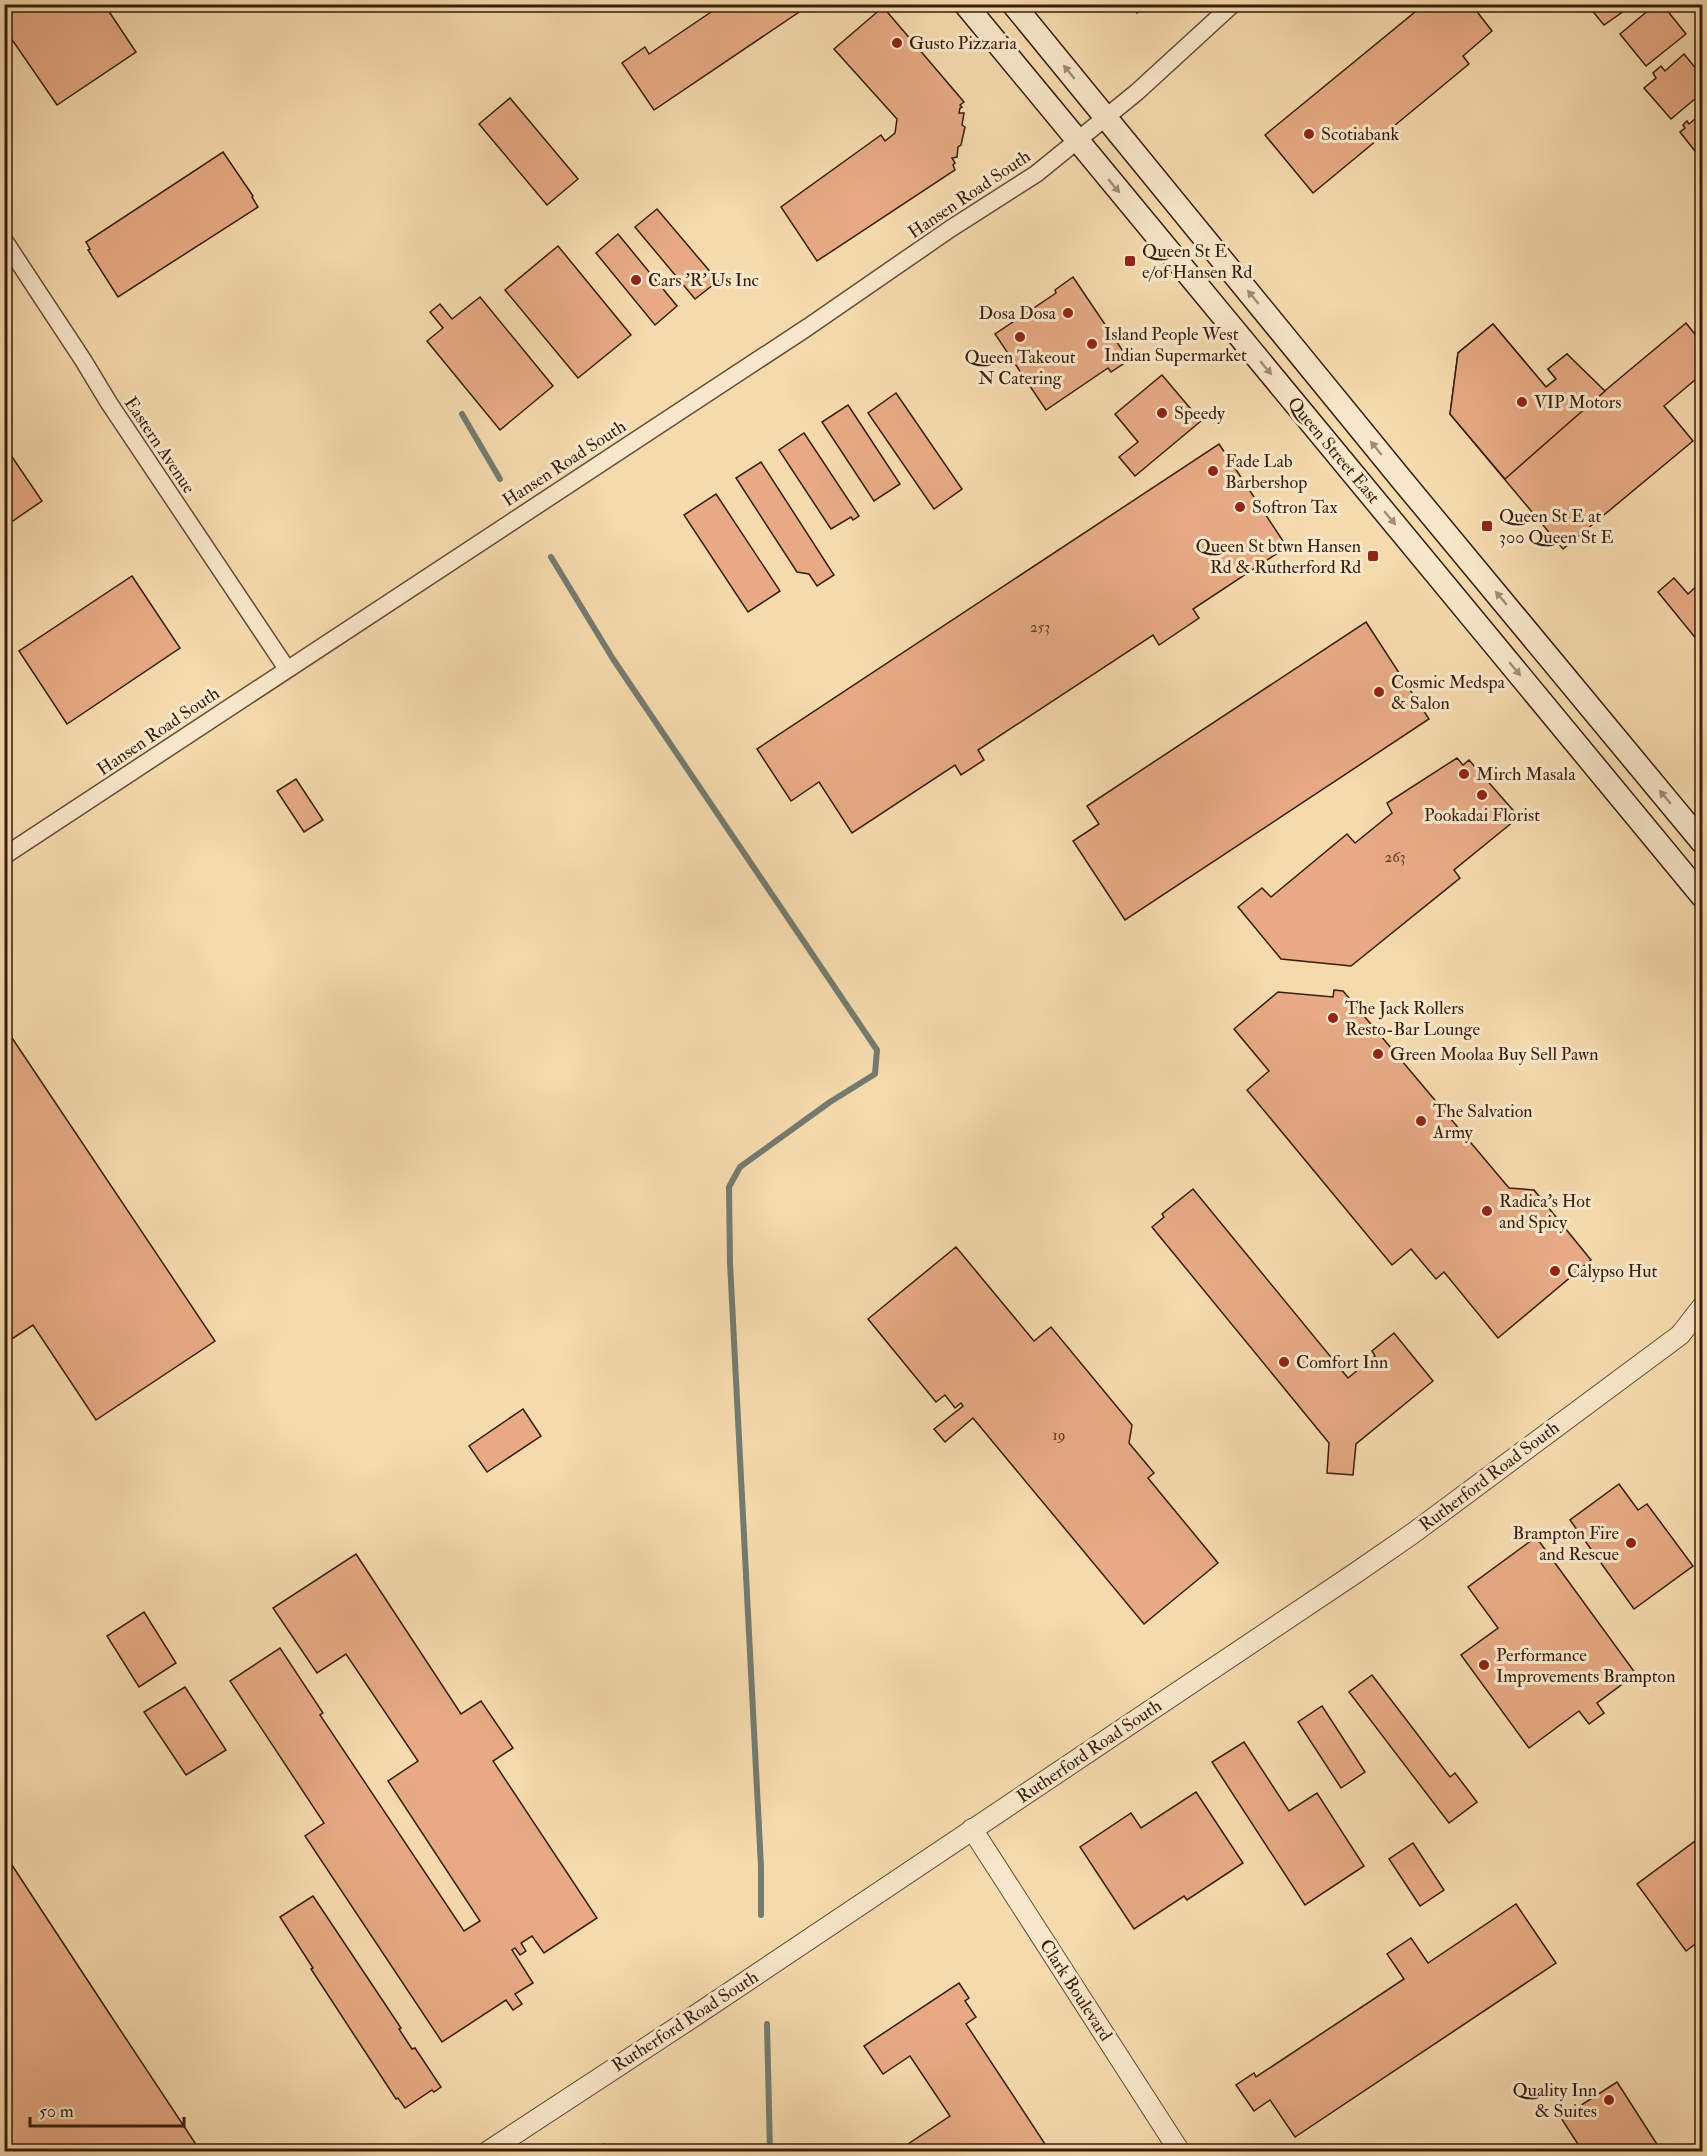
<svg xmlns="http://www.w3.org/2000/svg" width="1707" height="2156" font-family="'IM FELL Double Pica',serif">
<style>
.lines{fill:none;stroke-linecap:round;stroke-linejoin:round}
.stream{stroke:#747b6f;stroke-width:6}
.building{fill:#e7aa84;stroke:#371d0d;stroke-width:1.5}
.minor-casing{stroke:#664c35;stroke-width:19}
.tertiary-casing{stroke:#664c35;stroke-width:22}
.secondary-casing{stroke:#371d0d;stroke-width:25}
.minor{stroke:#f8e7ca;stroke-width:16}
.tertiary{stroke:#f8e7ca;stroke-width:20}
.secondary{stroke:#f8e7ca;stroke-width:22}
.oneway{fill:#a18c75}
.poi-dot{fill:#8f2418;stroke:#f8e7ca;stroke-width:2}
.labels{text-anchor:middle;stroke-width:6;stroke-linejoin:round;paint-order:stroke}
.number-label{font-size:15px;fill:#63402b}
.poi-label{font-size:18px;fill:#371d0d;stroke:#f8e7ca;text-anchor:start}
.street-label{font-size:18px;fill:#371d0d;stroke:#f8e7ca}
</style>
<rect width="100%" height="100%" fill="#f5daad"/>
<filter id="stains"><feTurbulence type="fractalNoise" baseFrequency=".00333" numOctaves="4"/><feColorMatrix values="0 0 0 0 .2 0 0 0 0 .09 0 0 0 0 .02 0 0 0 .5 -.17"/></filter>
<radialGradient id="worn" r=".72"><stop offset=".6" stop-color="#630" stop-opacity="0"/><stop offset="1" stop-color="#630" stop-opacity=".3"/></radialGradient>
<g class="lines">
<g class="stream">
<polyline points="462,414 500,479"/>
<polyline points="551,557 613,659 877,1050 875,1074 830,1102 740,1167 729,1187 730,1263 761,1867 761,1915"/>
<polyline points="767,2024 770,2152"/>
</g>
</g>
<g class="building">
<polygon points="4,4 104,4 136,52 57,105 4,28"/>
<polygon points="723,4 811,4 654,110 622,63 645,47 649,54"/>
<polygon points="1130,4 1148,4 1137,13"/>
<polygon points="1419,4 1471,4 1492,31 1463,56 1469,64 1313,193 1265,135 1421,7"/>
<polygon points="1585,4 1634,4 1604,25 1590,8 1589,9"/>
<polygon points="1656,4 1662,4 1686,34 1646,66 1620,34"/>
<polygon points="883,7 964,102 960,105 962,107 960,108 959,113 964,113 962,125 965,127 961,145 958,147 957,157 952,158 955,163 953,165 955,170 817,261 781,207 881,135 885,141 895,133 897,119 834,49"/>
<polygon points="1684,54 1702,76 1702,93 1671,119 1644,88 1656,78 1653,73 1661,66 1665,71"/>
<polygon points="510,98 578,179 547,205 479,124"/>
<polygon points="1702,113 1702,160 1680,132 1685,128 1683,125 1687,121 1689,124"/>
<polygon points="223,152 253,196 252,197 258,207 118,297 88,250 90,249 86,242"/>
<polygon points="657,209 718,281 695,299 635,227"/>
<polygon points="618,234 677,306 655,325 596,253"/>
<polygon points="558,246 631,335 578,378 505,290"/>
<polygon points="1073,277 1129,360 1111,372 1108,368 1046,410 995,334 1056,293 1055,290"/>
<polygon points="480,297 553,386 500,430 427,341 443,328 430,312 440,304 452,319"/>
<polygon points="1686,323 1702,343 1702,374 1664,406 1693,441 1563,549 1450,414 1458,353 1493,324 1546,387 1556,379 1548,369 1567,354 1601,394"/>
<polygon points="1493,324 1546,387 1556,379 1548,369 1567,354 1605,391 1505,479 1450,414 1458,353"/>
<polygon points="1162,375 1201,421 1135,476 1119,457 1138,442 1115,414"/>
<polygon points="896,393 962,489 934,509 868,413"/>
<polygon points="848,405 900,484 874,501 822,422"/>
<polygon points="804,433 859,516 853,520 851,517 831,529 779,450"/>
<polygon points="1219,444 1287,547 1193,609 1199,618 1159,645 1153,635 978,750 984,760 961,775 955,765 852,833 819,782 791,801 757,749"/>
<polygon points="4,445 42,501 4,527"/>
<polygon points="761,462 834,575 817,586 809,574 797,572 736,478"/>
<polygon points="716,494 780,591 748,612 684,515"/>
<polygon points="132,576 180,648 67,724 19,651"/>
<polygon points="1674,578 1688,594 1700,583 1702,586 1702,646 1658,592"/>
<polygon points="1366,622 1429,719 1125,920 1073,841 1099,824 1087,806"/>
<polygon points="1457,758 1463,765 1469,760 1519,817 1454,870 1460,878 1351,966 1281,959 1238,907 1262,888 1271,897 1347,834 1355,843 1392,813 1387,803"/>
<polygon points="296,779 323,820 304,832 277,791"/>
<polygon points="1334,990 1343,991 1509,1188 1534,1190 1591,1260 1498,1338 1444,1272 1436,1279 1411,1249 1392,1265 1247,1090 1269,1071 1234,1029 1278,992 1333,997"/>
<polygon points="4,1026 215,1341 96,1420 33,1325 4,1344"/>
<polygon points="1193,1189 1348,1378 1375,1356 1372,1351 1394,1333 1433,1381 1356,1444 1353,1475 1327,1473 1329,1443 1152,1227 1164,1217 1162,1214"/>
<polygon points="956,1247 1034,1341 1051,1327 1132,1425 1129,1443 1154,1473 1148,1478 1218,1563 1144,1624 973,1418 945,1442 934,1429 963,1406 961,1403 955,1408 945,1395 936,1402 868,1319"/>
<polygon points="523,1409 541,1436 487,1472 469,1446"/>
<polygon points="1619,1484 1638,1510 1647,1504 1693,1566 1634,1609 1570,1520"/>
<polygon points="1536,1537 1636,1674 1597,1703 1604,1713 1589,1724 1579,1711 1529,1748 1461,1655 1498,1628 1468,1587"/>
<polygon points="356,1554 461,1714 481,1701 513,1748 493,1761 597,1918 544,1953 532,1936 521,1943 526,1951 520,1955 515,1948 512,1950 533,1983 515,1994 522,2004 513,2010 506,2000 442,2042 305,1836 324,1823 230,1681 280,1648 323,1713 320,1715 464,1931 480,1921 388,1781 418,1761 346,1654 317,1673 273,1608"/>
<polygon points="144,1612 176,1663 139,1687 107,1636"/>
<polygon points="1372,1675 1450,1777 1455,1773 1477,1802 1449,1823 1349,1692"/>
<polygon points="185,1687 226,1750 186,1775 144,1712"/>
<polygon points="1322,1706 1365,1772 1341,1788 1298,1722"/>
<polygon points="1244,1742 1289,1811 1317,1793 1364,1866 1305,1905 1212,1762"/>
<polygon points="1196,1792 1243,1863 1187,1900 1184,1896 1134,1929 1080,1847 1131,1813 1141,1828"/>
<polygon points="1702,1836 1702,1939 1686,1951 1637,1884"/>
<polygon points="1413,1843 1444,1890 1420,1906 1389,1859"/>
<polygon points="4,1853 109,2013 201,2152 4,2152"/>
<polygon points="313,1896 401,2028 399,2029 412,2049 415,2048 441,2087 434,2092 432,2090 405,2108 398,2098 396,2099 311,1969 313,1968 280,1917"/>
<polygon points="1516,1904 1556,1963 1295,2137 1270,2100 1254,2111 1236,2085 1254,2073 1256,2077 1404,1979 1387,1954 1411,1938 1428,1963"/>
<polygon points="959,1983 969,1998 965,2001 976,2017 966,2024 1045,2144 1033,2152 896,2152 950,2116 910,2056 883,2074 864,2046"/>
<polygon points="1617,2082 1662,2152 1583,2152 1561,2118"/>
<polygon points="604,2144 609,2152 593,2152"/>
</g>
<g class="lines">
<defs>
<g id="minor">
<polyline points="4,240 83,360 109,403 287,669"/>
<polyline points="4,856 808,327 950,229 1036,174 1137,92 1233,4"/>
</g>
<g id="tertiary">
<polyline points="972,1829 1180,2152"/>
<polyline points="487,2152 696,2015 1357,1572 1412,1534 1680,1335 1702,1307"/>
</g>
<g id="secondary">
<polyline points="965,4 1702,896"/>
<polyline points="1013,4 1402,480 1702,842"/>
</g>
</defs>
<use href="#minor" class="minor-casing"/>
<use href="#tertiary" class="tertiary-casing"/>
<use href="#secondary" class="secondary-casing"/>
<use href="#minor" class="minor"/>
<use href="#tertiary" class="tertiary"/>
<use href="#secondary" class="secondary"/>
</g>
<defs><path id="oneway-solid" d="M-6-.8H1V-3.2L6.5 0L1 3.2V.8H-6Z" transform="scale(1.5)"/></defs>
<g class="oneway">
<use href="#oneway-solid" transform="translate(1069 72) rotate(-129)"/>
<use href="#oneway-solid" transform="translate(1114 186) rotate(50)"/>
<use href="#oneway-solid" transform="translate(1253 297) rotate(-129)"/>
<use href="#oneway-solid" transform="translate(1266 368) rotate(50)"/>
<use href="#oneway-solid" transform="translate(1376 448) rotate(-129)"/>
<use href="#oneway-solid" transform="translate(1390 518) rotate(50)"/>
<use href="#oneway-solid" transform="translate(1501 598) rotate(-130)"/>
<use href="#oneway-solid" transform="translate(1515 669) rotate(50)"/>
<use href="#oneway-solid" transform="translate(1665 797) rotate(-130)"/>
</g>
<g class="poi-dot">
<circle cx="897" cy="43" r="6"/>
<circle cx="1309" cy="134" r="6"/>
<rect x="1124" y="255" width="12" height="12" rx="3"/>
<circle cx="636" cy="280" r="6"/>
<circle cx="1068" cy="313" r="6"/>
<circle cx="1020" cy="337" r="6"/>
<circle cx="1092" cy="344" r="6"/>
<circle cx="1522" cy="402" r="6"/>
<circle cx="1162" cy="413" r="6"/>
<circle cx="1213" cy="471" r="6"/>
<circle cx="1240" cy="507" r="6"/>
<rect x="1481" y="520" width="12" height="12" rx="3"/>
<rect x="1367" y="550" width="12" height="12" rx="3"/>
<circle cx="1379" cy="692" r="6"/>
<circle cx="1464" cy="774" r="6"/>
<circle cx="1482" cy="795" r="6"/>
<circle cx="1333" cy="1018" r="6"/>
<circle cx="1378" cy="1054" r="6"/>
<circle cx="1421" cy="1121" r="6"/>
<circle cx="1487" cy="1211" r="6"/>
<circle cx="1555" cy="1271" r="6"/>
<circle cx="1284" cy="1362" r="6"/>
<circle cx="1631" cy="1543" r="6"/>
<circle cx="1484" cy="1665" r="6"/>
<circle cx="1609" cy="2100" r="6"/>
</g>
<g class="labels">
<g class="number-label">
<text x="1040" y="632">253</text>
<text x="1395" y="862">263</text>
<text x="1059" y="1440">19</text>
</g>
<g class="poi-label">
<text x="909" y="49">Gusto Pizzaria</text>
<text x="1321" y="140">Scotiabank</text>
<text x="1142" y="257">Queen St E<tspan x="1142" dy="21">e/of Hansen Rd</tspan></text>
<text x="648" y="286">Cars 'R' Us Inc</text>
<text x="1056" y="319" text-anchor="end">Dosa Dosa</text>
<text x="1104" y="340">Island People West<tspan x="1104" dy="21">Indian Supermarket</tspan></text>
<text x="1020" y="363" text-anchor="middle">Queen Takeout<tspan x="1020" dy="21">N Catering</tspan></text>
<text x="1534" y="408">VIP Motors</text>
<text x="1174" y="419">Speedy</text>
<text x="1225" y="467">Fade Lab<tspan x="1225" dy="21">Barbershop</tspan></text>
<text x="1252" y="513">Softron Tax</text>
<text x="1499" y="522">Queen St E at<tspan x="1499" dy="21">300 Queen St E</tspan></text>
<text x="1361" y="552" text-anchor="end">Queen St btwn Hansen<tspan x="1361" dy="21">Rd &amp; Rutherford Rd</tspan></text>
<text x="1391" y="688">Cosmic Medspa<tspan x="1391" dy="21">&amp; Salon</tspan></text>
<text x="1476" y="780">Mirch Masala</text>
<text x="1482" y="821" text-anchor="middle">Pookadai Florist</text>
<text x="1345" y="1014">The Jack Rollers<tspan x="1345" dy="21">Resto-Bar Lounge</tspan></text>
<text x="1390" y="1060">Green Moolaa Buy Sell Pawn</text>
<text x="1433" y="1117">The Salvation<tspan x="1433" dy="21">Army</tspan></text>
<text x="1499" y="1207">Radica's Hot<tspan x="1499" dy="21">and Spicy</tspan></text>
<text x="1567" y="1277">Calypso Hut</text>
<text x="1296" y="1368">Comfort Inn</text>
<text x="1619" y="1539" text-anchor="end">Brampton Fire<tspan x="1619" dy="21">and Rescue</tspan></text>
<text x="1496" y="1661">Performance<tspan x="1496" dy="21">Improvements Brampton</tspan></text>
<text x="1597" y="2096" text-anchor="end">Quality Inn<tspan x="1597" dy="21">&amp; Suites</tspan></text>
</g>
<g class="street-label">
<text transform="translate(969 194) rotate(-34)" y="6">Hansen Road South</text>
<text transform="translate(160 445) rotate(56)" y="6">Eastern Avenue</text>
<text transform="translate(1334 450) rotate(50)" y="6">Queen Street East</text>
<text transform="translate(564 463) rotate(-33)" y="6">Hansen Road South</text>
<text transform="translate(158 731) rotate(-34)" y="6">Hansen Road South</text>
<text transform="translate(1489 1476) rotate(-37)" y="6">Rutherford Road South</text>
<text transform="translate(1089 1751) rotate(-34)" y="6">Rutherford Road South</text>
<text transform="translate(1076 1990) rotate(57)" y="6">Clark Boulevard</text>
<text transform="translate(685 2021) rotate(-33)" y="6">Rutherford Road South</text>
</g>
</g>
<rect width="1707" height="2156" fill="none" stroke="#f5daad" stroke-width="24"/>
<rect x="6" y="6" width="1695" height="2144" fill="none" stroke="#371d0d" stroke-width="3"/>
<rect x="12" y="12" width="1683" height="2132" fill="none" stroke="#371d0d" stroke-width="1.5"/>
<path d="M30 2117v9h154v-9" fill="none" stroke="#371d0d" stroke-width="3"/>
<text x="39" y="2117" font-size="18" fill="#371d0d" stroke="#f8e7ca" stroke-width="4.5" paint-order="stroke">50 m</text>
<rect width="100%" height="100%" filter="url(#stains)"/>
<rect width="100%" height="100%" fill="url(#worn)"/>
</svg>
